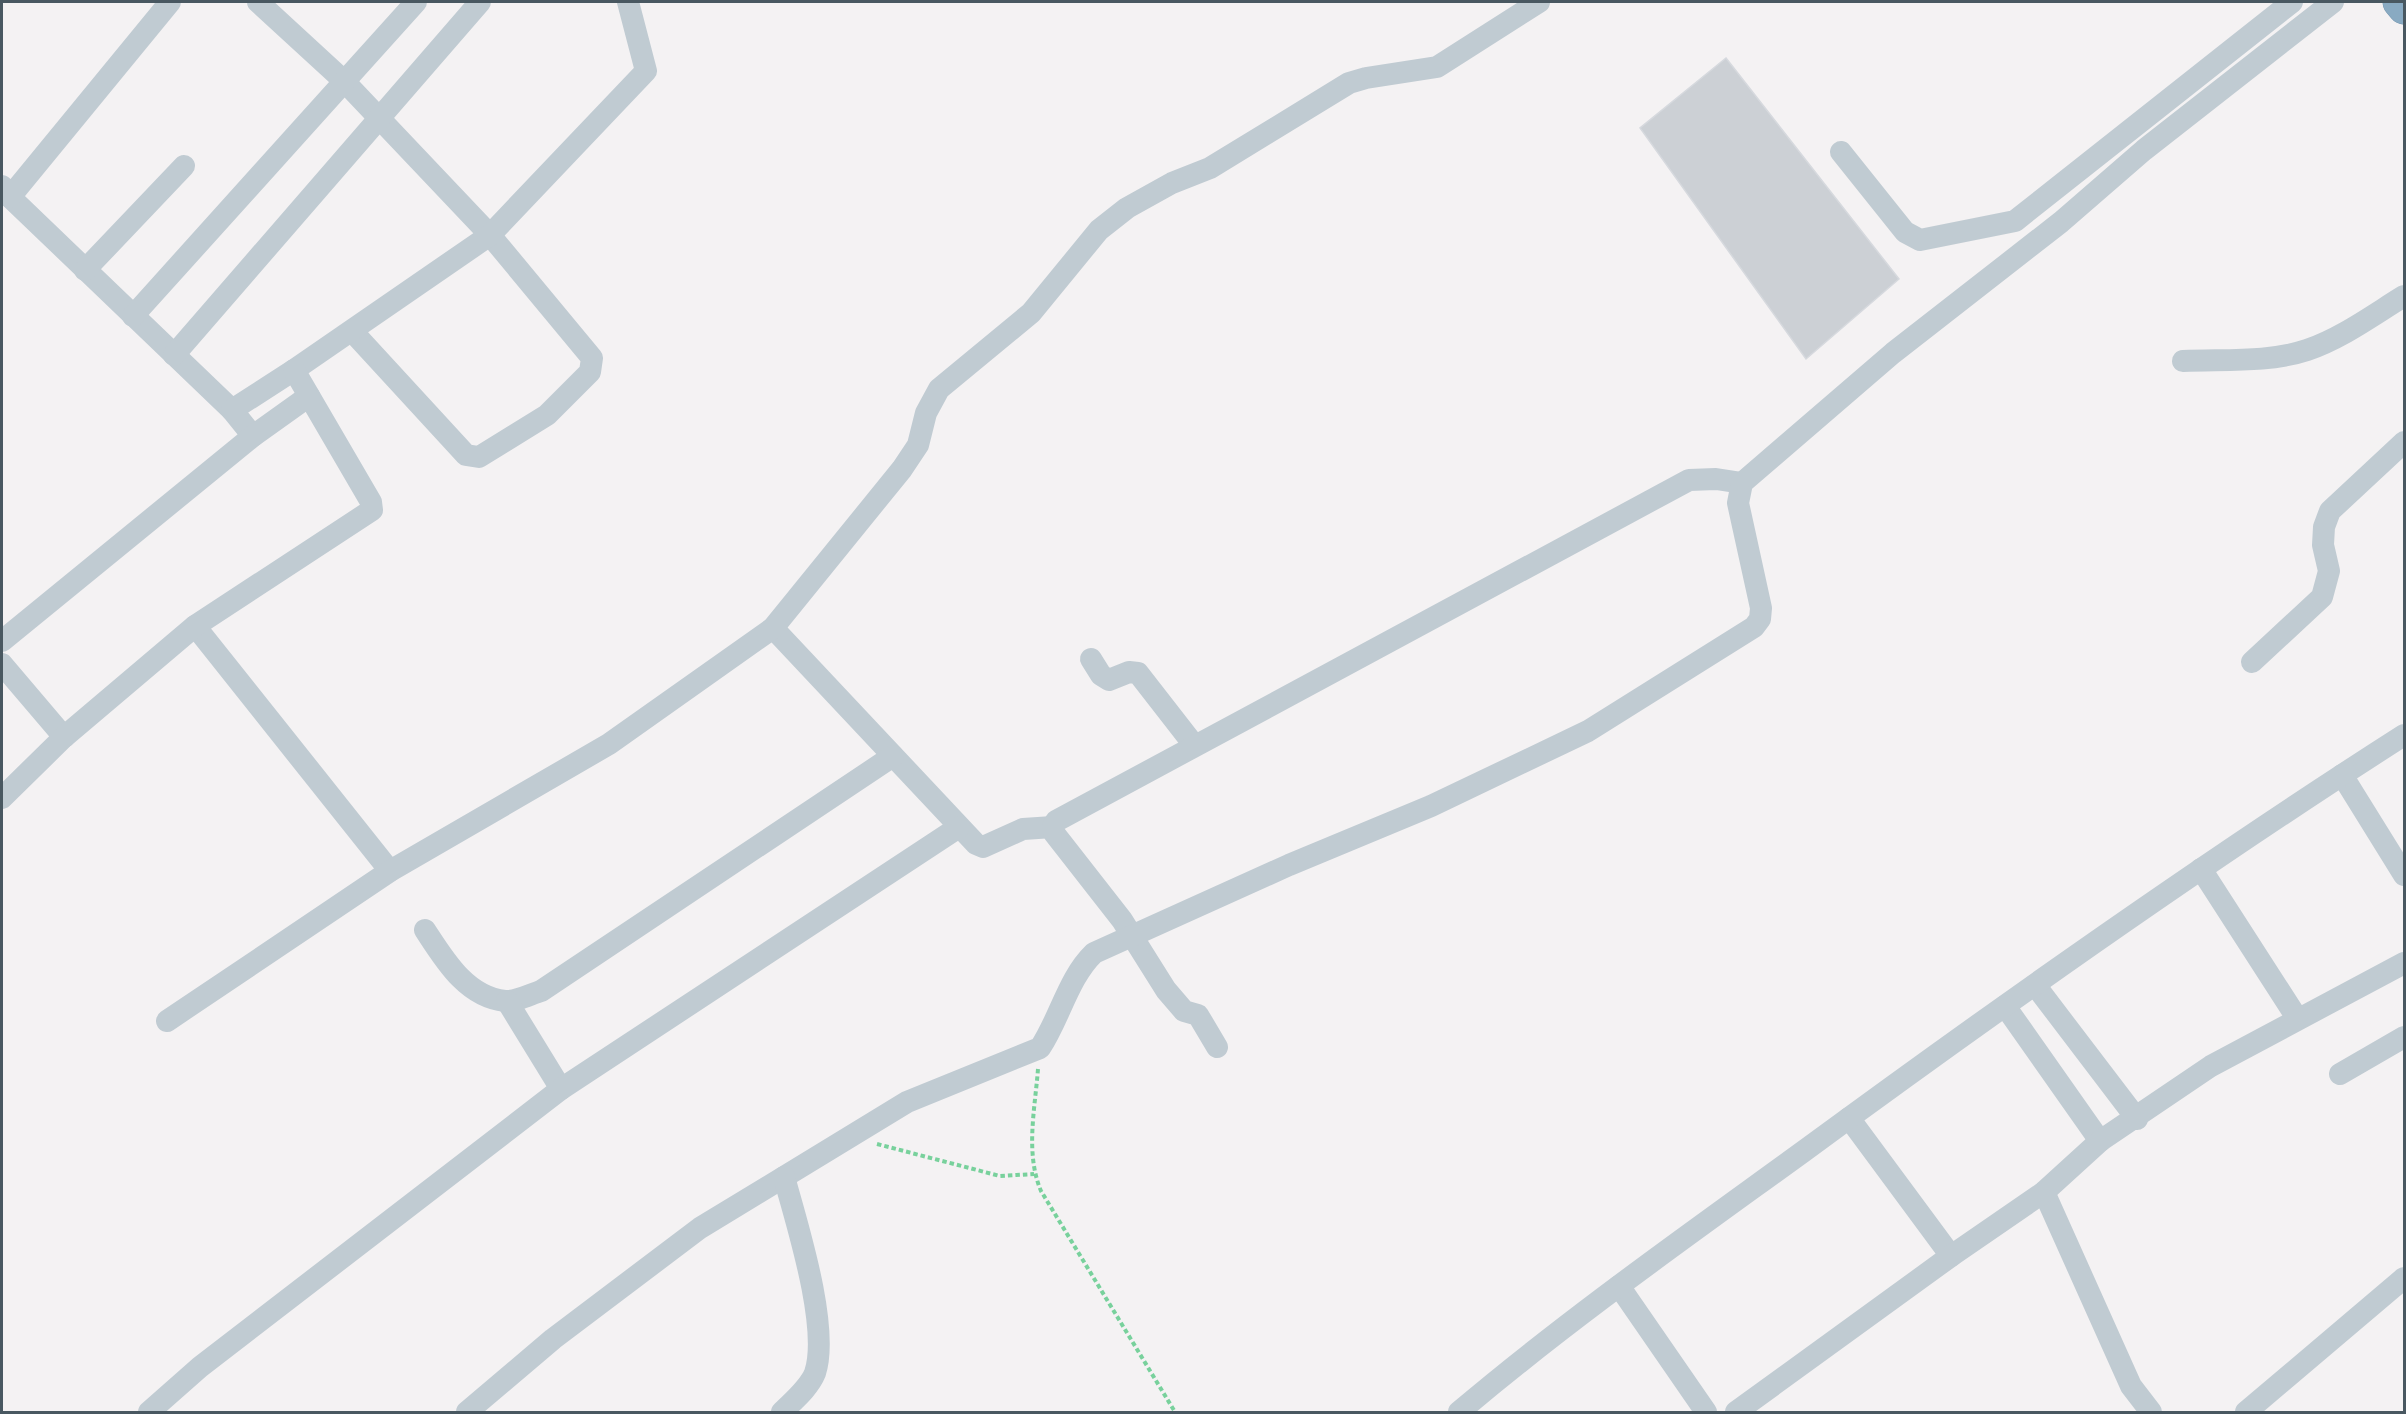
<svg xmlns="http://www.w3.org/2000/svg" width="2406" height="1414" font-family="Quicksand,sans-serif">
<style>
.building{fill:#ccd0d5;stroke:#d6d9de;stroke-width:1.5}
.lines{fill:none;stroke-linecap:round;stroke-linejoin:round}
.highway-casing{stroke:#7496ae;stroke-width:33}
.path{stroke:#78d19c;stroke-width:4;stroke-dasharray:4.5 3;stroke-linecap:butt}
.minor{stroke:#c0cbd2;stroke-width:22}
.highway{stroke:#89aac2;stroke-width:32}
</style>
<rect width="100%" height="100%" fill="#f4f2f3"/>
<polygon class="building" points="1726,58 1899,279 1806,359 1640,128"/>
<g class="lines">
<defs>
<polyline id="highway" points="2399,2 2404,8"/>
</defs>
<use href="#highway" class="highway-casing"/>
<g class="path">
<path d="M1038,1069C1035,1109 1025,1153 1041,1191L1175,1412"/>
<polyline points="877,1144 1000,1176 1034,1174"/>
</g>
<g class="minor">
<polyline points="258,2 344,81 490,235 592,358 590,372 547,415 479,457 466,455 352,331"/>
<polyline points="1841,152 1905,232 1920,240 2015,221 2292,2"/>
<polyline points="2,186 10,197 232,410 253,436"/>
<polyline points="10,197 170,2"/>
<polyline points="85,270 184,166"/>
<polyline points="133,316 416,2"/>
<polyline points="174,355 480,2"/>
<path d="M2183,361C2223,359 2268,363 2307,350C2342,338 2373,315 2404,296"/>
<polyline points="232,410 294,370 490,235 646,71 628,2"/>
<polyline points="195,626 390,871"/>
<polyline points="773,628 976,844 983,847 1023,829 1053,827"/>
<polyline points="2,641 253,436 309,396"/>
<polyline points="1091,659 1101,675 1109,680 1129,672 1138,673 1194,745"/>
<polyline points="2252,662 2322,597 2329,571 2323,545 2324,527 2330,511 2404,442"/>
<polyline points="2,664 64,737"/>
<polyline points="2342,775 2404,875"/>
<polyline points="2,798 64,737 195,626 372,510 371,502 294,370"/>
<polyline points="2201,869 2297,1018"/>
<path d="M425,930C444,959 466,997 505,1001C516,1002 531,994 541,991L893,756"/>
<polyline points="2035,985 2137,1119"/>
<polyline points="507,1001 561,1089"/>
<polyline points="2005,1006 2100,1141"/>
<polyline points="167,1021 390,871 609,744 773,628 902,469 918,445 926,413 939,389 1031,313 1099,230 1127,208 1172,183 1210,168 1349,83 1366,78 1437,67 1539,2"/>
<polyline points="1217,1047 1198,1015 1184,1011 1166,990 1122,920 1054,833 1053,827 1056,821 1689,480 1716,479 1742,483"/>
<polyline points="2340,1074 2404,1037"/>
<polyline points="1849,1118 1951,1256"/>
<polyline points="2044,1192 2131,1386 2151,1412"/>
<polyline points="1619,1286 1706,1412"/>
<polyline points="149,1412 200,1367 561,1089 959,827"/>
<path d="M467,1412L553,1339L700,1228L907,1102L1040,1048C1060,1018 1068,978 1094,953L1289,865L1431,806L1588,731L1754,627L1760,619L1761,608L1738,503L1742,483L1893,353L2061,222L2144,150L2333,2"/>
<path d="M782,1412C793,1401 809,1388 815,1373C830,1328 797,1224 784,1177"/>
<path d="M1459,1412C1569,1319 1687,1236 1804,1151C2000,1007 2199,866 2404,735"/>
<polyline points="1736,1412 1951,1256 2044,1192 2100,1141 2211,1066 2404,963"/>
<polyline points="2246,1412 2404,1278"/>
</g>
<use href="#highway" class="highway"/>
</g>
<rect width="2406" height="1414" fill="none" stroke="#495861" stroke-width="6"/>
</svg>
